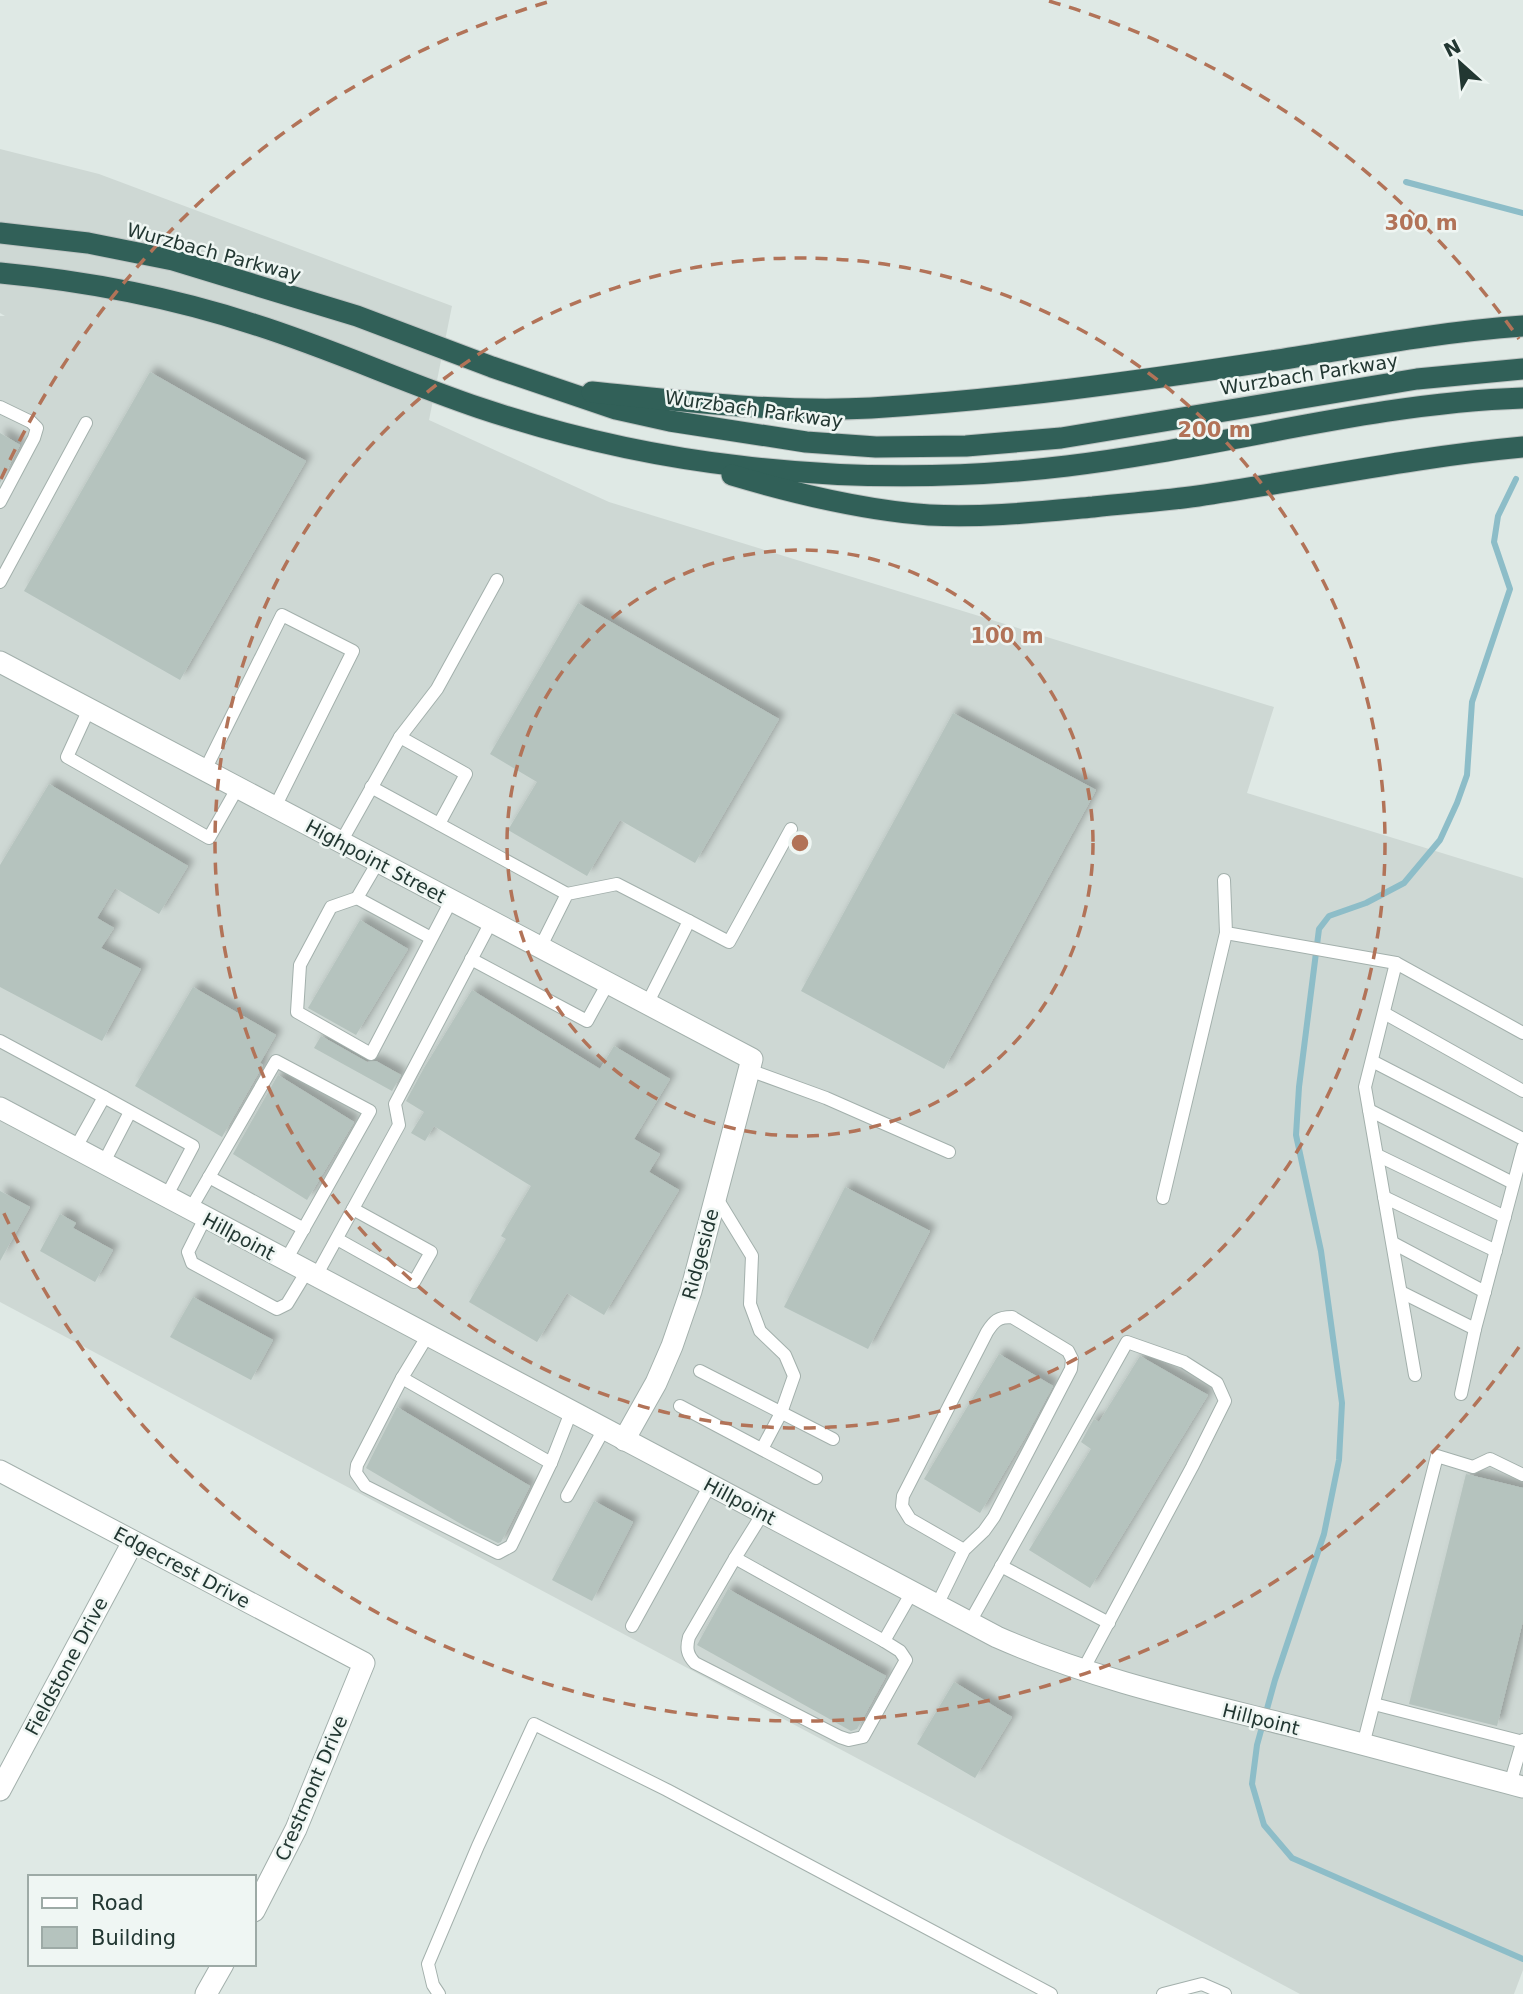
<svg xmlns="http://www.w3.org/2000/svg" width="1523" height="1994" font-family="'DejaVu Sans',sans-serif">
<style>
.built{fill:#ced8d4}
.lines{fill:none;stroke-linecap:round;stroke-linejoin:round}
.stream{stroke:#8dbdc8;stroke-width:6}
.building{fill:#b5c3be;filter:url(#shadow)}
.service-casing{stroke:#a3b0ac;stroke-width:14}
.minor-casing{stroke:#a3b0ac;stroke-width:23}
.motorway-casing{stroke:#bdc3c2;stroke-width:23}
.service{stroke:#fff;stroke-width:12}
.minor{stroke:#fff;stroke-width:21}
.motorway{stroke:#316058;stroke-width:21}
.ring{fill:none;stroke:#b27358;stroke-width:3.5;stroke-dasharray:12 9}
.labels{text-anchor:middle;stroke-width:5;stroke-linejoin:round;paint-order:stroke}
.street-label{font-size:19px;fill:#223732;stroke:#eff6f3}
.centre{fill:#b27358;stroke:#eff6f3;stroke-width:3.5}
.ring-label{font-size:21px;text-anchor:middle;font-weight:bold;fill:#b27358;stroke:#eff6f3;stroke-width:5;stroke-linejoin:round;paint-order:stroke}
</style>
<defs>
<filter id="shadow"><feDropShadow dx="6" dy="-6" stdDeviation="3.5" flood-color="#0004"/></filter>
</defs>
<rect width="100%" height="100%" fill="#dfe9e5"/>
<polygon class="built" points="0,149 99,174 452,306 429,420 609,502 1274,707 1247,793 1523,878 1523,1970 1514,1994 1300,1994 0,1302 0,316 5,316 0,313"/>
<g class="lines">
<g class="stream">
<polyline points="1406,182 1523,213"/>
<polyline points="1516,479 1498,516 1494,542 1510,589 1472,702 1467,775 1457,803 1440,840 1404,883 1366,903 1329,916 1319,929 1299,1087 1296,1135 1321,1251 1342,1403 1339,1460 1324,1534 1275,1680 1257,1745 1252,1784 1264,1825 1292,1858 1523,1959"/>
</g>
</g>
<g class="building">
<polygon points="150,372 306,461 180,680 24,591"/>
<polygon points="0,433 20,445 0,483"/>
<polygon points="578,603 779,719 695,863 620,820 587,876 508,830 537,782 490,754"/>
<polygon points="953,713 1096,790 944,1069 801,991"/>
<polygon points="49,784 188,866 159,914 115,888 97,918 114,928 101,948 141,969 102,1041 0,987 0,865"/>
<polygon points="360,920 408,949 356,1035 308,1008"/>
<polygon points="193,987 276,1035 260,1063 263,1065 222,1137 135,1086"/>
<polygon points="472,990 600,1069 614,1046 670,1079 634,1139 660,1154 649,1172 679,1190 604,1315 567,1293 537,1342 469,1302 506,1239 501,1236 531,1186 434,1126 425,1141 411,1133 424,1112 406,1101 424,1068"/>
<polygon points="321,1036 367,1062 376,1061 401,1075 392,1091 314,1048"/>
<polygon points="278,1075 354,1122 307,1200 233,1154"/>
<polygon points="845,1187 930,1231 868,1349 784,1307"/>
<polygon points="0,1191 30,1207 0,1261"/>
<polygon points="60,1214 76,1223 73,1228 113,1250 95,1282 40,1251"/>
<polygon points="193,1297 273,1340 251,1380 170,1337"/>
<polygon points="999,1354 1053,1386 1026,1436 980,1513 924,1479"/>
<polygon points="1140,1356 1208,1395 1090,1588 1029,1550 1091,1449 1081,1442 1094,1419 1099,1422"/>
<polygon points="397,1407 530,1486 501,1542 498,1543 466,1527 366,1468"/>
<polygon points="1466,1474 1523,1488 1523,1621 1497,1726 1409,1704"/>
<polygon points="594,1501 633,1522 592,1601 552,1580"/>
<polygon points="728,1589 886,1676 857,1729 851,1731 697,1645"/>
<polygon points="954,1682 1012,1717 975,1778 917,1744"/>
</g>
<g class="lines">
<defs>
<g id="service">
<polyline points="0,407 31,422 37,428 34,438 0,502"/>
<polyline points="0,582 86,423"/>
<polyline points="89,709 67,757 209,838 238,787"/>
<polyline points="400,737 466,774 439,824"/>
<polyline points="205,770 282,615 353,651 275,807"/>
<polyline points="371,787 567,894"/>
<polyline points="341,842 400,737 437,689 497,580"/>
<polyline points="378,862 357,898 331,907 300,965 297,1012 371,1054 451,901"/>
<polyline points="1224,880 1226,933 1396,963"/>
<polyline points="357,898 431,938"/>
<polyline points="689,921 729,942 791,829"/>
<polyline points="540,948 567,894 617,884 689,921 647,1004"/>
<polyline points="471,959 587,1021 608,983"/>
<polyline points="1384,1013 1523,1091"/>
<polyline points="0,1041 104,1097"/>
<polyline points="1372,1061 1523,1139"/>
<polyline points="749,1070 826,1098 949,1152"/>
<polyline points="1369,1110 1513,1183"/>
<polyline points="75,1149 104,1097 193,1146 166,1197"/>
<polyline points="1377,1155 1505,1217"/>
<polyline points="103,1164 130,1112"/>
<polyline points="209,1177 304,1229"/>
<polyline points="716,1197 752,1256 750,1304 760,1331 785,1355 794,1376 781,1413 762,1449"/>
<polyline points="1384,1197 1496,1251"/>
<polyline points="1163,1198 1226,933"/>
<polyline points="190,1210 276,1061 370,1111 286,1260"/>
<polyline points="205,1218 188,1252 192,1263 277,1309 287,1304 307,1271"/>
<polyline points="337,1239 414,1282 431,1252 353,1209"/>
<polyline points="1393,1243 1485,1292"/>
<polyline points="316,1276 399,1125 395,1104 491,922"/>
<polyline points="1401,1292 1475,1329 1523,1148"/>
<polyline points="428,1335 402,1378 551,1463 571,1412"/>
<polyline points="700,1371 833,1439"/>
<polyline points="1415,1375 1365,1087 1396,963 1523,1033"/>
<polyline points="402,1378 357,1465 356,1473 365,1486 498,1553 511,1546 551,1463"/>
<polyline points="1461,1394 1475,1329"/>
<polyline points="680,1406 816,1478"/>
<polyline points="567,1496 604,1429"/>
<polyline points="763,1513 735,1558 884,1641 912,1592"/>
<path d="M735,1558L689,1637C686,1648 687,1655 695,1663L840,1737L849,1740L863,1737L906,1660L900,1651L884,1641"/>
<polyline points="1001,1566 1109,1623"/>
<path d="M937,1605L964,1550L984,1531L994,1517L1071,1369L1072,1359L1068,1351L1012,1317C998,1317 994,1321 987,1332L903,1496L902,1506L910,1519L964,1550"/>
<polyline points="970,1622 1127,1342 1184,1362 1217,1383 1225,1401 1192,1467 1083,1670"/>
<polyline points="632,1626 710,1485"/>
<polyline points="1374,1704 1523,1742"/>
<polyline points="1363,1745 1437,1456 1473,1467 1490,1459 1523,1475"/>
<polyline points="1510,1784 1523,1740"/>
<polyline points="439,1994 433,1985 428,1964 478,1846 534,1724 667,1790 1051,1994"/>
<polyline points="1163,1994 1202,1984 1225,1994"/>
</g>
<g id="minor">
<polyline points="0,662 752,1059 691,1291 672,1346 656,1383 624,1440"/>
<path d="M0,1108L997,1637C1092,1679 1192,1701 1292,1726C1369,1745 1446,1767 1523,1787"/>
<polyline points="0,1471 364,1663 296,1829 254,1911"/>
<polyline points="0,1790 133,1542"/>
<polyline points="206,1994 223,1964"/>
</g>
<g id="motorway">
<polyline points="0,233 88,243 173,260 357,316 492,367 616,409 670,421 806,442 876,447 966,446 1061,438 1417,379 1523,369"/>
<path d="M0,273C86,281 170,297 253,324C330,348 403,382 480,408C564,436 651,456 739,466C847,479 959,479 1067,466C1219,448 1369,403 1523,398"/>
<path d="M592,392C684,401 778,413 871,408C1005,400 1139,381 1271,361C1355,348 1438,332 1523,326"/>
<path d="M732,475C796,494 862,510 929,515C983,518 1038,512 1093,507C1128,503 1163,501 1198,496C1306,480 1414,457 1523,447"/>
</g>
</defs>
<use href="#service" class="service-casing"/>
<use href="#minor" class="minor-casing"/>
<use href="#motorway" class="motorway-casing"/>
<use href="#service" class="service"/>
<use href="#minor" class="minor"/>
<use href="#motorway" class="motorway"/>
</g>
<g class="ring">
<circle cx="800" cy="843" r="293"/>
<circle cx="800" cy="843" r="585"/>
<path d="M1519 1347A878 878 0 0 1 1 1207M1 479A878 878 0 0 1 551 1M1049 1A878 878 0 0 1 1519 339"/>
</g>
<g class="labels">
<g class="street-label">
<text transform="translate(214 252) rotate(15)" y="7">Wurzbach Parkway</text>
<text transform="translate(1309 374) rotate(-9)" y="7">Wurzbach Parkway</text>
<text transform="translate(754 409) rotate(8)" y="7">Wurzbach Parkway</text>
<text transform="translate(376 861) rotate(28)" y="7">Highpoint Street</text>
<text transform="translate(239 1236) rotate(28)" y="7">Hillpoint</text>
<text transform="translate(700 1254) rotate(-75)" y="7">Ridgeside</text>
<text transform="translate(740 1501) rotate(28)" y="7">Hillpoint</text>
<text transform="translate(182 1567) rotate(28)" y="7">Edgecrest Drive</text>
<text transform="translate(66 1666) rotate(-62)" y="7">Fieldstone Drive</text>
<text transform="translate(1261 1719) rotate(14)" y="7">Hillpoint</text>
<text transform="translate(311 1788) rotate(-67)" y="7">Crestmont Drive</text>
</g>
</g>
<circle cx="800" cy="843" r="10" class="centre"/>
<g class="ring-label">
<text x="1421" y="230">300 m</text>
<text x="1214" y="437">200 m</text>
<text x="1007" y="643">100 m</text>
</g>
<rect x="28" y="1875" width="228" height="91" fill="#eff6f3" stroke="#9daaa6" stroke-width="2"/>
<rect x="42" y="1898" width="35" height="10" fill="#ffffff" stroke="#9daaa6" stroke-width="2"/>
<text x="91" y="1910" font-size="21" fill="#223732">Road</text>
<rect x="42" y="1927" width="35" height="21" fill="#b5c3be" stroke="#9daaa6" stroke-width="2"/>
<text x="91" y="1945" font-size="21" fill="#223732">Building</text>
<g transform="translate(1460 63) rotate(333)" stroke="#eff6f3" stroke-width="5" paint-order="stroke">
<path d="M0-5L12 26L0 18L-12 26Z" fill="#223732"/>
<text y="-10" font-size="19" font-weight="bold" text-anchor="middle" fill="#223732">N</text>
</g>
</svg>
